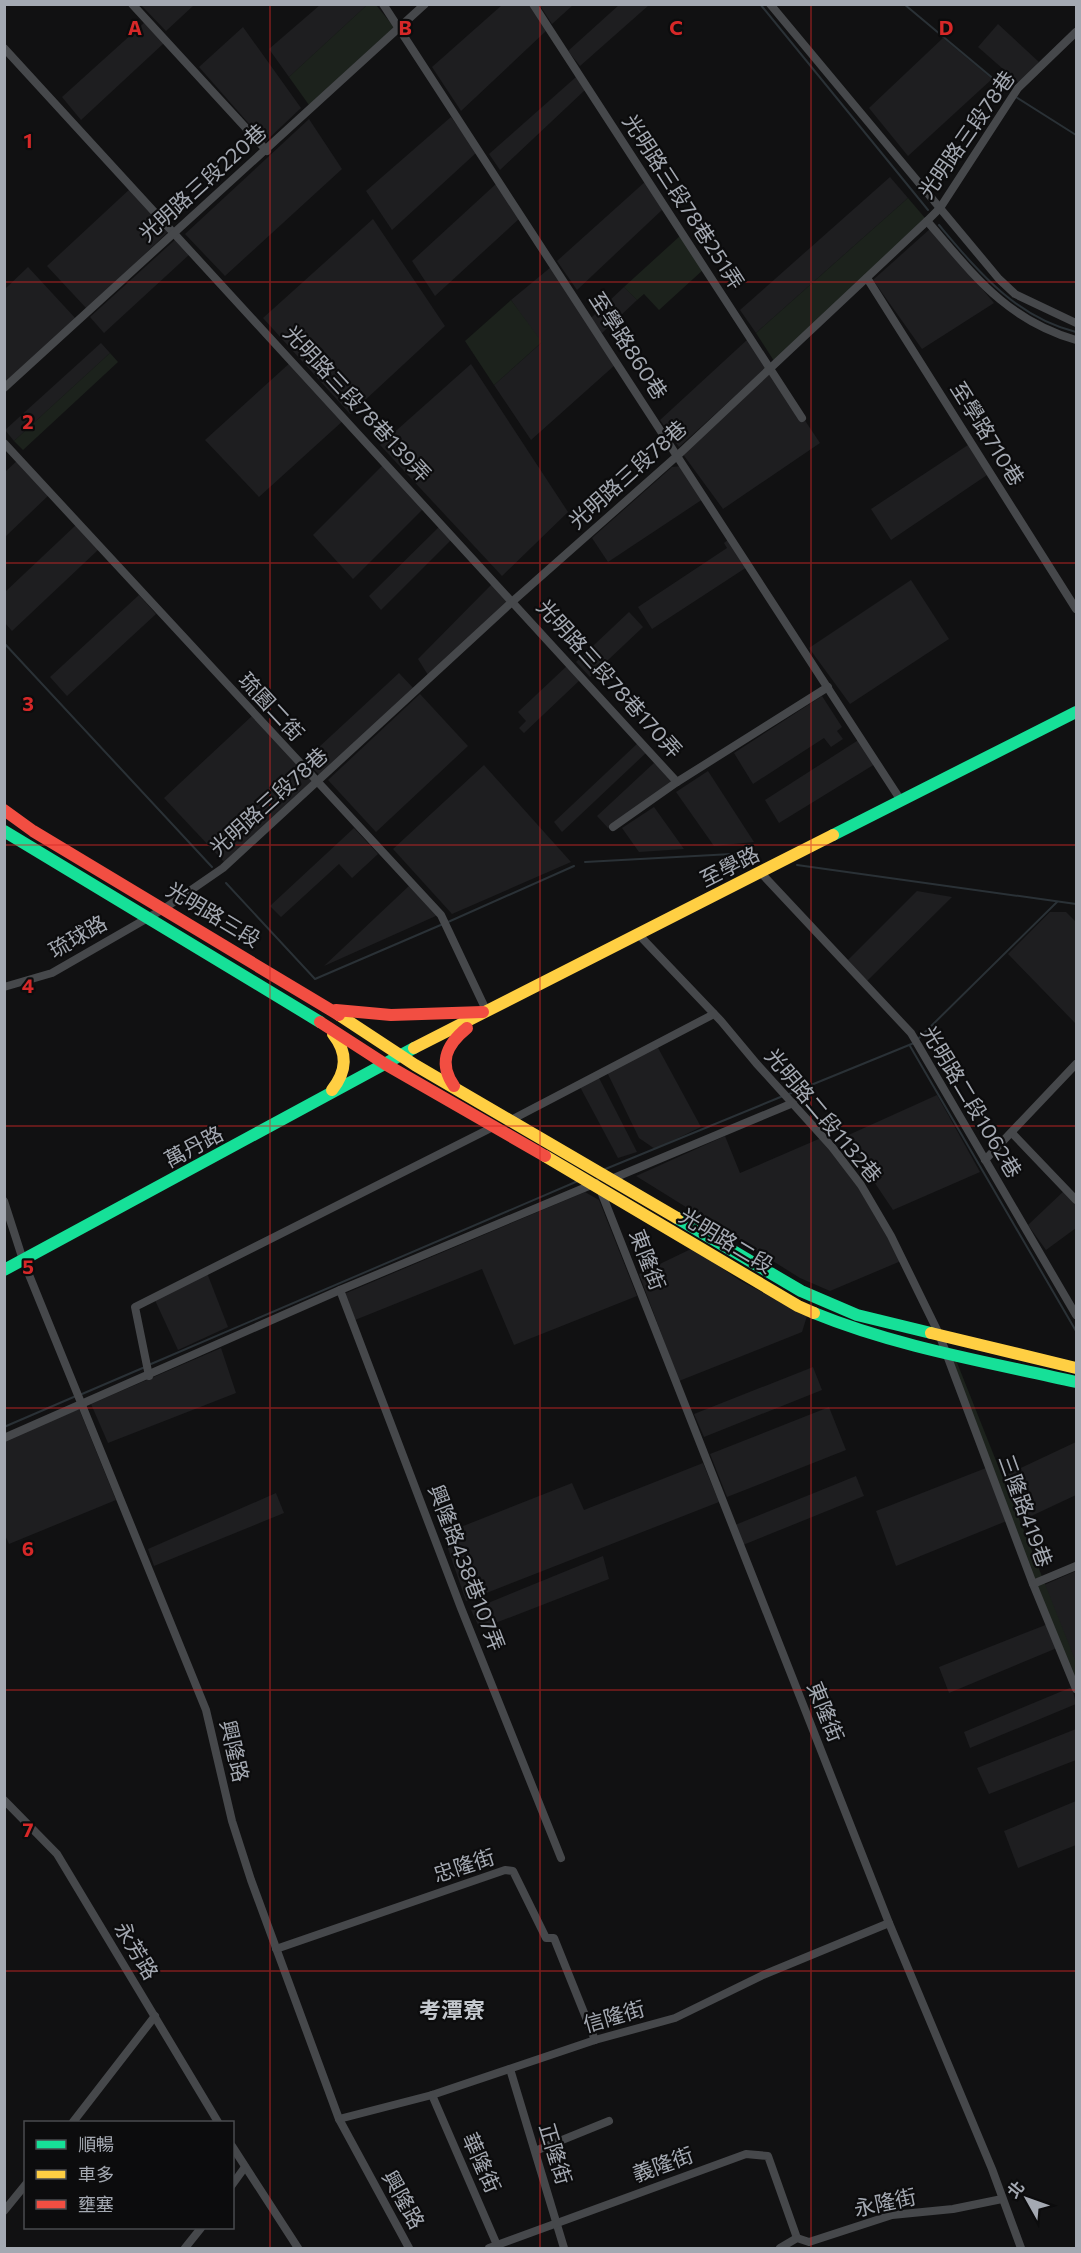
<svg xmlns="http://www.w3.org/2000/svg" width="1081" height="2253" font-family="Commissioner,'Noto Sans TC',sans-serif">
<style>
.built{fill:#1e1e20}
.green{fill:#1c221c}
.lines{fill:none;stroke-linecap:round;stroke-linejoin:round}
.stream{stroke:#2a3136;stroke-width:2}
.street{stroke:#46484b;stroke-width:8}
.fast{stroke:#16e098;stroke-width:12}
.slow{stroke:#ffcf43;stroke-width:12}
.jam{stroke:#f24e42;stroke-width:12}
.grid{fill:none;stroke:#d62828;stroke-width:1.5;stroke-opacity:0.55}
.labels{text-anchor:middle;stroke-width:4.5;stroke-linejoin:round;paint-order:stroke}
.street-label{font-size:21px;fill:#a4a9b2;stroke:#0c0c0d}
.neighbourhood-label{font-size:22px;font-weight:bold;fill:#c4c8ce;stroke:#0c0c0d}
.grid-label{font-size:20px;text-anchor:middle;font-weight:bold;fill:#d62828;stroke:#0c0c0d;stroke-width:4.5;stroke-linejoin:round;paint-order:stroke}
</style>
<rect width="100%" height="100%" fill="#111112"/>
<g class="built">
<polygon points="539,4 573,5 552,24"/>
<polygon points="141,5 194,5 166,31"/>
<polygon points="320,5 367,5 289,77 269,49"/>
<polygon points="502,5 529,5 546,31 461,111 432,67"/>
<polygon points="619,5 649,5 580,66 568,51"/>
<polygon points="144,23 164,43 81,120 62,97"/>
<polygon points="998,24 1039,62 1020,84 978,47"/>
<polygon points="243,27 301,108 265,142 199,67"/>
<polygon points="943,38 992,79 908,156 869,108"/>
<polygon points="576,77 585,90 500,170 489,154"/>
<polygon points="451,117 477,152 392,230 366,191"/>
<polygon points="309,119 342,169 225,276 185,234"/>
<polygon points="890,177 908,198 756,333 740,310"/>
<polygon points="646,181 663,209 577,290 557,261"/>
<polygon points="497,183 520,218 435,296 412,261"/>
<polygon points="131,188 170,230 87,309 47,266"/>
<polygon points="373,219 445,326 350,414 263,318"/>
<polygon points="931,228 994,303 922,349 873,280"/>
<polygon points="177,238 191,253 104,333 90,317"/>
<polygon points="28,267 76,319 5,384 5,289"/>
<polygon points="551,267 615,365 531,440 494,385 541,343 511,300"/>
<polygon points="624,287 637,300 602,333 591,318"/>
<polygon points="748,339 768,366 679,447 660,420"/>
<polygon points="101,343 110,353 14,441 5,430"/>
<polygon points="292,361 345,419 259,497 205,440"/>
<polygon points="471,364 568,512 502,576 380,445"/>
<polygon points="772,371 820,443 723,509 682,453"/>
<polygon points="968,445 987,475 891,540 871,509"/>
<polygon points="19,459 51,493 5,537 5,472"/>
<polygon points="385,463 425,507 353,579 313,535"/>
<polygon points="682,466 703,499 608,562 592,538 672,467"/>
<polygon points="76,525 99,549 12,631 5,623 5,592"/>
<polygon points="441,525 453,538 381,610 369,596"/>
<polygon points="729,539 747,567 652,629 638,607 727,548 724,543"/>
<polygon points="911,580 949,639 850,704 809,648"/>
<polygon points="494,582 509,602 428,675 418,659"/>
<polygon points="139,595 156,614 67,696 50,677"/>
<polygon points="629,612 643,627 590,677 576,662"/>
<polygon points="569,664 582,678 524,733 519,728 526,721 518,712"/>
<polygon points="399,673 415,690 321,777 305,760"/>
<polygon points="420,694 468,746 376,832 328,780"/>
<polygon points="822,696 842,727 837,731 843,739 831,747 824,738 753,784 734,753"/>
<polygon points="253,715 314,780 225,863 164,798"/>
<polygon points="860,739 875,764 779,823 765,800"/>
<polygon points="639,742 648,751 562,832 554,822"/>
<polygon points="654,763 675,783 608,828 597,816"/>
<polygon points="484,765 571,862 452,914 393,849"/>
<polygon points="708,771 754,842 714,846 676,792"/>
<polygon points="654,807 684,849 639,852 622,828"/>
<polygon points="354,828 378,854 352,878 339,864 281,917 270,906"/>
<polygon points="410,885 438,915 324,966"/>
<polygon points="917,891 952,897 867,981 848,960"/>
<polygon points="1050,912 1066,912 1076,922 1076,1024 1008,954"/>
<polygon points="657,1046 701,1127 655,1149 639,1138 606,1070"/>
<polygon points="598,1076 637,1152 618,1158 579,1085"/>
<polygon points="937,1095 980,1172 893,1210 844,1137"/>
<polygon points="725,1136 740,1173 821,1138 858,1187 901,1261 830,1291 800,1278 636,1176"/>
<polygon points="1065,1190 1076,1204 1076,1228 1046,1250 1028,1225"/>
<polygon points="585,1192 599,1200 637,1296 514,1345 482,1269 355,1320 344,1294"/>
<polygon points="693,1248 739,1280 807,1316 802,1332 679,1381 639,1274"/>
<polygon points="207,1273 228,1327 178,1350 154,1298"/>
<polygon points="221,1348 236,1393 108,1443 91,1404"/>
<polygon points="813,1367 822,1390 704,1437 694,1414"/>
<polygon points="829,1407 846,1450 727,1497 710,1454"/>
<polygon points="79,1409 116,1500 9,1544 4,1533 4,1440"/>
<polygon points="1076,1442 1076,1495 1027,1518 1008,1474"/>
<polygon points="703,1463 719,1502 466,1601 443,1534 572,1483 584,1510"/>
<polygon points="986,1468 1009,1520 896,1566 876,1511"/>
<polygon points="856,1476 864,1496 743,1545 735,1525"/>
<polygon points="276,1493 284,1513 154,1566 148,1549"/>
<polygon points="603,1556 609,1579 480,1629 471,1610"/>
<polygon points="1076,1571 1076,1663 1044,1585"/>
<polygon points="1048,1624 1057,1648 949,1693 939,1667"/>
<polygon points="1072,1687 1076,1704 970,1748 964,1732"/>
<polygon points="1076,1729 1076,1760 989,1794 977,1768"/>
<polygon points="1076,1801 1076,1845 1018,1868 1004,1831"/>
</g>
<g class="green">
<polygon points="367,5 376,5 394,27 309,105 289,77"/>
<polygon points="908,198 925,218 774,361 756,333"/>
<polygon points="680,236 704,269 659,310 644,294 637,300 624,287"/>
<polygon points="511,300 542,342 494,385 465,341"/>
<polygon points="110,353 118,362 23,450 14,441"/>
<polygon points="946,1353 954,1355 1076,1662 1076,1689"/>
</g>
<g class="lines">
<g class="stream">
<polyline points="760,4 928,210"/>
<polyline points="904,4 1008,91"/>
<polyline points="1016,97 1076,135"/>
<path d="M939,225C978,271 1015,317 1076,332"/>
<polyline points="4,643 212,867"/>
<polyline points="585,862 750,853"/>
<polyline points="797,865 1076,904"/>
<polyline points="226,883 315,979 443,924"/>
<polyline points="448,922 574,866"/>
<polyline points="918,1039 1057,902"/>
<polyline points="910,1046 1076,1331"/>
<polyline points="789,1094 914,1043"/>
<polyline points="603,1170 783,1096"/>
<polyline points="151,1364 578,1181"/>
<polyline points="82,1394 145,1367"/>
<polyline points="4,1427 76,1396"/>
</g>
<g class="street">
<polyline points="132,4 267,151"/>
<polyline points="383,4 900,799"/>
<polyline points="533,4 802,418"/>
<polyline points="770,4 999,279 1015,294 1076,323"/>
<polyline points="4,48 677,782"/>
<path d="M927,221C974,275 1005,319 1076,340"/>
<polyline points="867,278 1076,609"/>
<polyline points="4,388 425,4"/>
<polyline points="4,443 441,915 487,1012"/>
<polyline points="613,827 677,782 828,687"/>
<polyline points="761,873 911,1033 1076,1315"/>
<polyline points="639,935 721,1021 756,1063 832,1147 861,1185 891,1236 939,1334 1033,1584 1076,1689"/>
<polyline points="4,987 52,973 165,908 223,868 513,601 677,456 927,221 940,208 1018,88 1076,32"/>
<polyline points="511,1120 714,1014"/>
<polyline points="1012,1133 1076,1200"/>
<polyline points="985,1160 1076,1064"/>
<polyline points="609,1180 793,1103"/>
<polyline points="600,1189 889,1923 992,2169 1021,2248"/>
<polyline points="4,1201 23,1260 206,1710 232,1821 251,1880 339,2119 409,2248"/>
<polyline points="340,1290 461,1608 561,1858"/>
<polyline points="149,1376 135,1307 495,1126"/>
<polyline points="4,1438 340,1290 596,1183"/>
<polyline points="1033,1584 1076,1566"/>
<polyline points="4,1800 57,1854 218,2122"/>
<polyline points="276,1949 505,1870 513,1871 546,1938 554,1938 595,2040"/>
<polyline points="510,2069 564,2248"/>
<polyline points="432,2095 497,2245"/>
<polyline points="339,2119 432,2095 595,2040 675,2018 763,1975 889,1923"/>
<polyline points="73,2122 155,2016"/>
<polyline points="232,2146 298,2248"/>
<polyline points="535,2151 609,2121"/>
<polyline points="232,2185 245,2167"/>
<polyline points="4,2211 26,2184"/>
<polyline points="185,2248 201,2228"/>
<polyline points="489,2248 746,2154 768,2156 797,2238"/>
<polyline points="780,2248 797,2238 809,2242 892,2215 953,2209 1002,2199"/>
</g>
<g class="fast">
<polyline points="4,831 320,1022"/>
<polyline points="833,835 1076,712"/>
<polyline points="677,1218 801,1291 857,1315 931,1333"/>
<polyline points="4,1270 414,1048"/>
<path d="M814,1313C897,1347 988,1362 1076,1382"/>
</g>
<g class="slow">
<polyline points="339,1015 415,1065 677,1218"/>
<polyline points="414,1048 833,835"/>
<path d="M332,1090C347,1071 348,1053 333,1034"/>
<polyline points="545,1156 798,1306 814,1313"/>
<polyline points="931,1333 1076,1368"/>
</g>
<g class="jam">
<polyline points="4,810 33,831 339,1015"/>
<polyline points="336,1010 391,1015 483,1012"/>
<polyline points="320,1022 385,1064 545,1156"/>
<path d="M454,1086C438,1063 446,1045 467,1028"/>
</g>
</g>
<path class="grid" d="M270,4V2248M540,4V2248M811,4V2248M4,282H1076M4,563H1076M4,845H1076M4,1126H1076M4,1408H1076M4,1690H1076M4,1971H1076"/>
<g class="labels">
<g class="street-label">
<text transform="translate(967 135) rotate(-55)" y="7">光明路三段78巷</text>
<text transform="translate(203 183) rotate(-42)" y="7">光明路三段220巷</text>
<text transform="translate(683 202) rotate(57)" y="7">光明路三段78巷251弄</text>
<text transform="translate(628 346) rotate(57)" y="7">至學路860巷</text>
<text transform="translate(357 404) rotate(47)" y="7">光明路三段78巷139弄</text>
<text transform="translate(987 434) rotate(58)" y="7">至學路710巷</text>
<text transform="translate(628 475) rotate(-42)" y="7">光明路三段78巷</text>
<text transform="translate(609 679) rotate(48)" y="7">光明路三段78巷170弄</text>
<text transform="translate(271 707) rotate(47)" y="7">琉園二街</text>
<text transform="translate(269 802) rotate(-42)" y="7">光明路三段78巷</text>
<text transform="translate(730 867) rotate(-27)" y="7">至學路</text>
<text transform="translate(213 915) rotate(31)" y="7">光明路三段</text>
<text transform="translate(78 937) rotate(-30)" y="7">琉球路</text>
<text transform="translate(971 1102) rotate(59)" y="7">光明路二段1062巷</text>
<text transform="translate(823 1116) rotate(50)" y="7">光明路二段1132巷</text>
<text transform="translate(194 1147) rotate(-28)" y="7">萬丹路</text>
<text transform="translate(726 1241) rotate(31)" y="7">光明路二段</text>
<text transform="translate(647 1260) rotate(69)" y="7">東隆街</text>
<text transform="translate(1025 1511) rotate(70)" y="7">三隆路419巷</text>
<text transform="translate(466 1568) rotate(69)" y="7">興隆路438巷107弄</text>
<text transform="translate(825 1712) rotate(68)" y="7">東隆街</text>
<text transform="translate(234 1751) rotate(77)" y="7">興隆路</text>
<text transform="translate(464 1866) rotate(-18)" y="7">忠隆街</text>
<text transform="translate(136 1951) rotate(59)" y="7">永芳路</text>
<text transform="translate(614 2017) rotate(-16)" y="7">信隆街</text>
<text transform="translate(555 2154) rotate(73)" y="7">正隆街</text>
<text transform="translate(481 2163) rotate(66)" y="7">華隆街</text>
<text transform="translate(663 2165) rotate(-20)" y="7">義隆街</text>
<text transform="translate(403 2200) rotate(61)" y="7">興隆路</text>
<text transform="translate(885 2203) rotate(-12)" y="7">永隆街</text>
</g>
<g class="neighbourhood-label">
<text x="452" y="2018">考潭寮</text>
</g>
</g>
<g class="grid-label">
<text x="135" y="35">A</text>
<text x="405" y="35">B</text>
<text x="676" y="35">C</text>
<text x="946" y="35">D</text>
<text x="28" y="148">1</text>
<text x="28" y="429">2</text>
<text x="28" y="711">3</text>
<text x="28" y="993">4</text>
<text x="28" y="1274">5</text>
<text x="28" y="1556">6</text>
<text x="28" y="1837">7</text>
</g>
<rect width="1081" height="2253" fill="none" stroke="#a4a9b2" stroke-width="12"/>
<rect x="24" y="2121" width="210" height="108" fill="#0c0c0d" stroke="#494b4f" stroke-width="1.5"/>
<rect x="36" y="2140" width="30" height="9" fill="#16e098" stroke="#494b4f" stroke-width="1.5"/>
<text x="78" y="2151" font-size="18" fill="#a4a9b2">順暢</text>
<rect x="36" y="2170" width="30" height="9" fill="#ffcf43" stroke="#494b4f" stroke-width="1.5"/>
<text x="78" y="2181" font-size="18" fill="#a4a9b2">車多</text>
<rect x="36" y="2200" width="30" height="9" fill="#f24e42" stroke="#494b4f" stroke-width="1.5"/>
<text x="78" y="2211" font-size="18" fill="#a4a9b2">壅塞</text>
<g transform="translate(1027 2199) rotate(310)" stroke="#0c0c0d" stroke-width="4.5" paint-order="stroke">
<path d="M0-4.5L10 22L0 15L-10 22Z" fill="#a4a9b2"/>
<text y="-9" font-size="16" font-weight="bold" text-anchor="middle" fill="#a4a9b2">北</text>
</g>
</svg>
